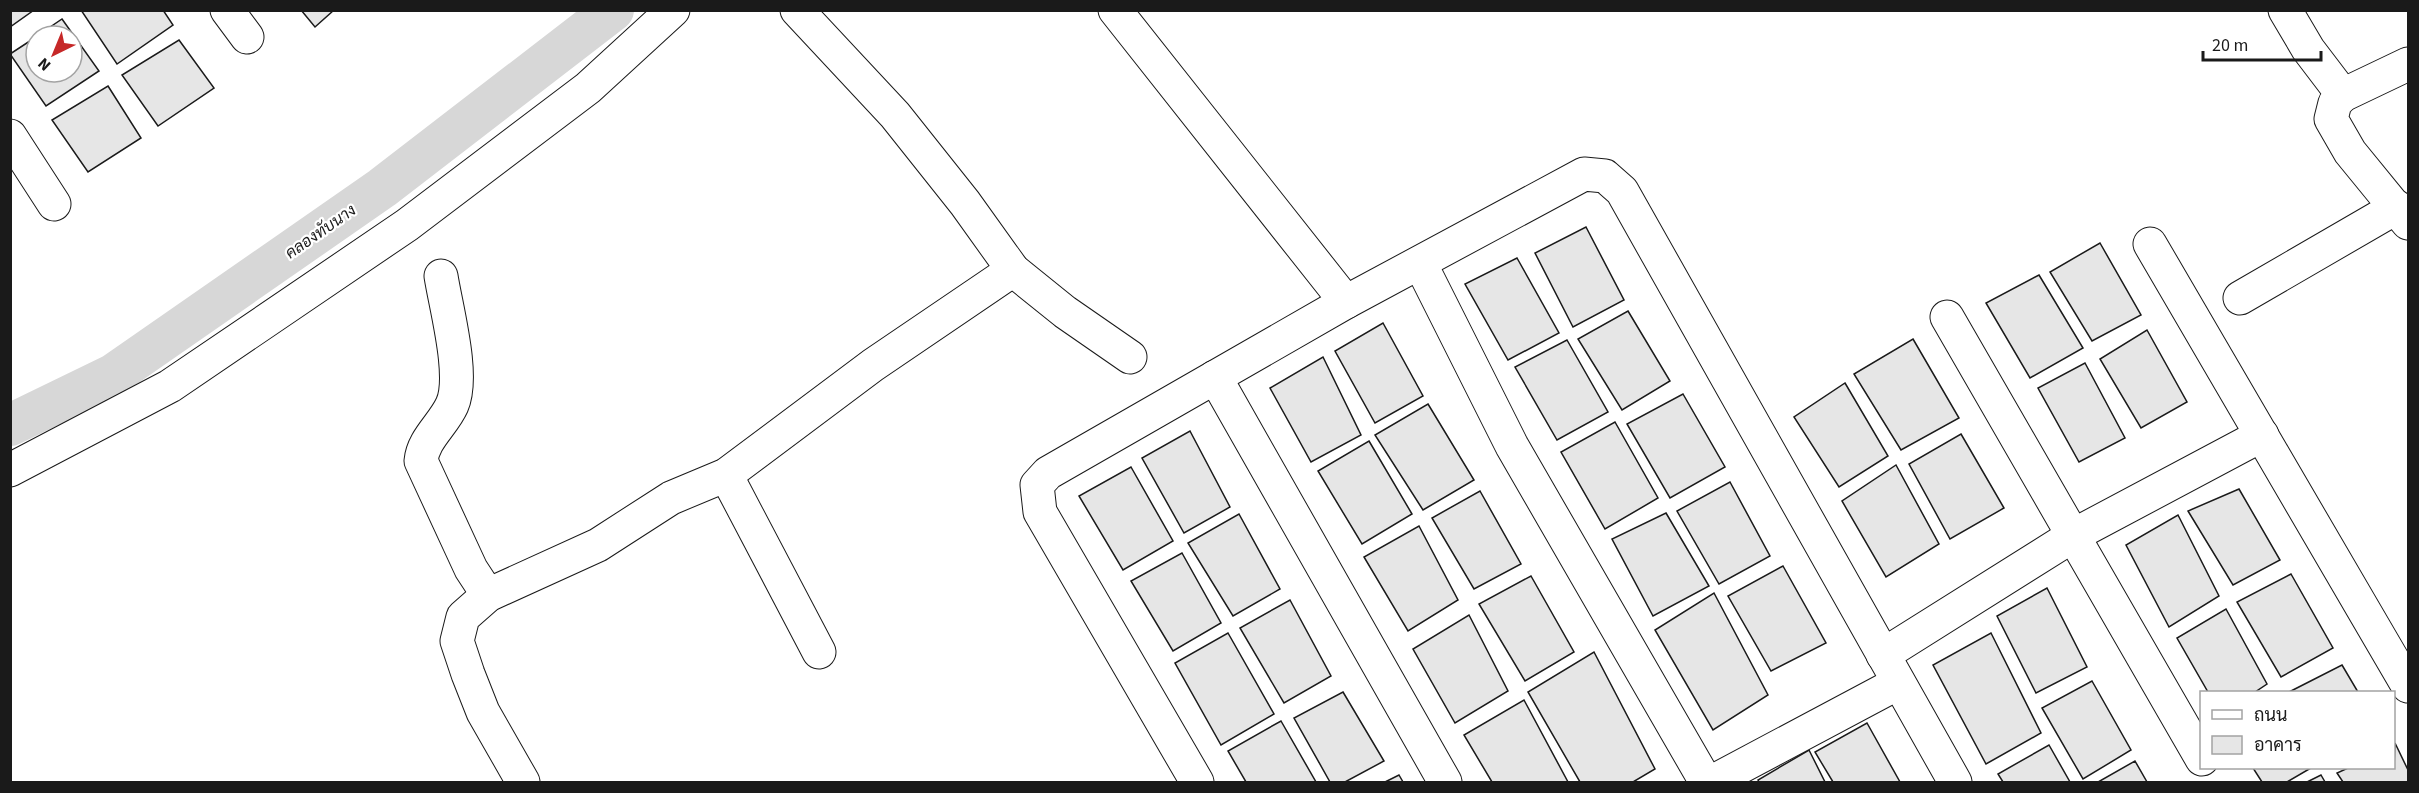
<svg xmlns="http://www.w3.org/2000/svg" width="2419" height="793" font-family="'Source Sans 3',Sarabun,sans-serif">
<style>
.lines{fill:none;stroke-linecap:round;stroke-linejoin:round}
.canal{stroke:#d7d7d7;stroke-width:42}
.building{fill:#e6e6e6;stroke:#1a1a1a;stroke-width:1.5}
.minor-casing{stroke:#1a1a1a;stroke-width:35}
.minor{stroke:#fff;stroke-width:33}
.labels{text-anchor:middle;stroke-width:4.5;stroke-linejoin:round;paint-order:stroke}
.water-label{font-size:16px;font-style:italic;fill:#1a1a1a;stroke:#fff}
</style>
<rect width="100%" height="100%" fill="#fff"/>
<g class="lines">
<polyline class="canal" points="10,425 113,375 382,188 613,10"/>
</g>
<g class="building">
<polygon points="10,10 34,10 10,27"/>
<polygon points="81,10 163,10 173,25 117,64"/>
<polygon points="301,10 334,10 315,27"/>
<polygon points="62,19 99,71 46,106 10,54 36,37 36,72 72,72 72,36 37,36"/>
<polygon points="179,40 214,88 158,126 122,75"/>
<polygon points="108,86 141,138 88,172 52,120"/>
<polygon points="1586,227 1624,300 1573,327 1535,253"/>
<polygon points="2100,243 2141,315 2092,341 2050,272"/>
<polygon points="1517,258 1559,333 1508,360 1465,284"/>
<polygon points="2039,275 2083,348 2030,378 1986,303"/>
<polygon points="1628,311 1670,381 1622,410 1578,339"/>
<polygon points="1383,323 1423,396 1375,423 1335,351"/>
<polygon points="2147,330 2187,402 2141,428 2100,359"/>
<polygon points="1913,339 1959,418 1901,450 1854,374"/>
<polygon points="1567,340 1608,412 1557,440 1515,367"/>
<polygon points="1323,357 1361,435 1311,462 1270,388"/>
<polygon points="2085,363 2125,438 2079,462 2038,388"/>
<polygon points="1845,383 1888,456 1839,487 1794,417"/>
<polygon points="1683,394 1725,467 1670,498 1627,424"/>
<polygon points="1428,404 1474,480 1423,510 1375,435"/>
<polygon points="1615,422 1658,498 1605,529 1561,452"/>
<polygon points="1190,431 1230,507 1184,533 1142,458"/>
<polygon points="1961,434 2004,508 1950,539 1909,464"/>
<polygon points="1369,441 1412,514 1362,544 1318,471"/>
<polygon points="1896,465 1939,544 1886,577 1842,501"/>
<polygon points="1131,467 1173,541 1123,570 1079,496"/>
<polygon points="1730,482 1770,556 1719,584 1677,511"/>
<polygon points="2239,489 2280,560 2233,585 2188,511"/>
<polygon points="1480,491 1521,564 1474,589 1432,518"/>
<polygon points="1666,513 1709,586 1653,616 1612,539"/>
<polygon points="1239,514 1280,589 1233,616 1188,543"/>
<polygon points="2178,515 2219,596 2169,627 2126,545"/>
<polygon points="1419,526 1458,600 1408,631 1364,557"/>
<polygon points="1182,553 1221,623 1173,651 1131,581"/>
<polygon points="1783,566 1826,643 1771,671 1728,596"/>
<polygon points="2291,574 2333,648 2281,677 2237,602"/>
<polygon points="1531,576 1574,652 1525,681 1479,604"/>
<polygon points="2047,588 2087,667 2036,693 1997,616"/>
<polygon points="1714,593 1768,695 1713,730 1655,630"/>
<polygon points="1290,600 1331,676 1284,703 1240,628"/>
<polygon points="2226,609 2267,684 2255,692 2208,692 2177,638"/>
<polygon points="1469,615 1508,691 1455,723 1413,649"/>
<polygon points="1228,633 1274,714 1221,745 1175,663"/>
<polygon points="1991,633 2041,733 1986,764 1933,665"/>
<polygon points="1594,652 1655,769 1633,782 1580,782 1528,692"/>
<polygon points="2342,665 2358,692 2289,692"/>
<polygon points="2092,681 2131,750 2083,779 2042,708"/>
<polygon points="1343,692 1384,761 1345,782 1330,782 1294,718"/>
<polygon points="1524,700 1568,782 1492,782 1464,735"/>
<polygon points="1281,721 1316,782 1246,782 1228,751"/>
<polygon points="1867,723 1900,782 1833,782 1815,752"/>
<polygon points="2395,743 2408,770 2408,782 2343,782 2337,773 2348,768 2394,768"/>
<polygon points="2049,745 2070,782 2003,782 1998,774"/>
<polygon points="1809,750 1825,782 1759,782 1758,780"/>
<polygon points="2135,761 2147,782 2098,782"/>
<polygon points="2253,768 2311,768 2287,782 2262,782"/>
<polygon points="1399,775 1403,782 1385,782"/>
<polygon points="2321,775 2325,782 2307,782"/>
</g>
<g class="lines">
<defs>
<g id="minor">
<polyline points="227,10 247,37"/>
<polyline points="797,10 895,115 965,203 1013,270 1065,312 1130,357"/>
<polyline points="1115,10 1346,302"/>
<polyline points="2285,10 2308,49 2343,95"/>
<polyline points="2408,64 2343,95 2335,103 2331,119 2350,152 2408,223"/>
<polyline points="10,136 54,204"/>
<polyline points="2150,244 2408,686"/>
<polyline points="1420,263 1512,446 1706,782"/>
<path d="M441,276C446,308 465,376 452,405C443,425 423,439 421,461L471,569L488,595"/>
<polyline points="2240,298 2397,207"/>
<polyline points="1947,317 2202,759"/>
<polyline points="1215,377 1445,782"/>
<polyline points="10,470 170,386 407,225 588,88 673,10"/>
<polyline points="726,475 819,652"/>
<polyline points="1883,655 2074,535 2262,435"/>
<polyline points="523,782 483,712 468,674 457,641 463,617 488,595 598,545 671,498 726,475 873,365 1013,270"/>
<polyline points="1197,782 1040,512 1037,485 1048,473 1346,302 1584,174 1605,176 1622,191 1955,782"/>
<polyline points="1712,782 1898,683"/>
</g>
</defs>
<use href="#minor" class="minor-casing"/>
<use href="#minor" class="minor"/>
</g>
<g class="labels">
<g class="water-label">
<text transform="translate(320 231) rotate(-35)" y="6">คลองทับนาง</text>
</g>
</g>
<rect width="2419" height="793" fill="none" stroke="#1a1a1a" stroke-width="24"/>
<rect x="2200" y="691" width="195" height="78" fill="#ffffff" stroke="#a3a3a3" stroke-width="1.5"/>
<rect x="2212" y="710" width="30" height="9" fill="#ffffff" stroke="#a3a3a3" stroke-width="1.5"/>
<text x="2254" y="721" font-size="18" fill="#1a1a1a">ถนน</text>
<rect x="2212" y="736" width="30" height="18" fill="#e6e6e6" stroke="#a3a3a3" stroke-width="1.5"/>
<text x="2254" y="751" font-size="18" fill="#1a1a1a">อาคาร</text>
<g transform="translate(54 54) rotate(223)"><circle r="28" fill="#ffffff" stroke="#a3a3a3" stroke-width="1.5"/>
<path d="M0-4.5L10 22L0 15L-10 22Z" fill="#c62828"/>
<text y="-9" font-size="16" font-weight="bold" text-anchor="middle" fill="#1a1a1a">N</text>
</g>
<path d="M2203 51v9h118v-9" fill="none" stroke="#1a1a1a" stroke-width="3"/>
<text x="2212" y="51" font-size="18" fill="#1a1a1a" stroke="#ffffff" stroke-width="4.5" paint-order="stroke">20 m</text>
</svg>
